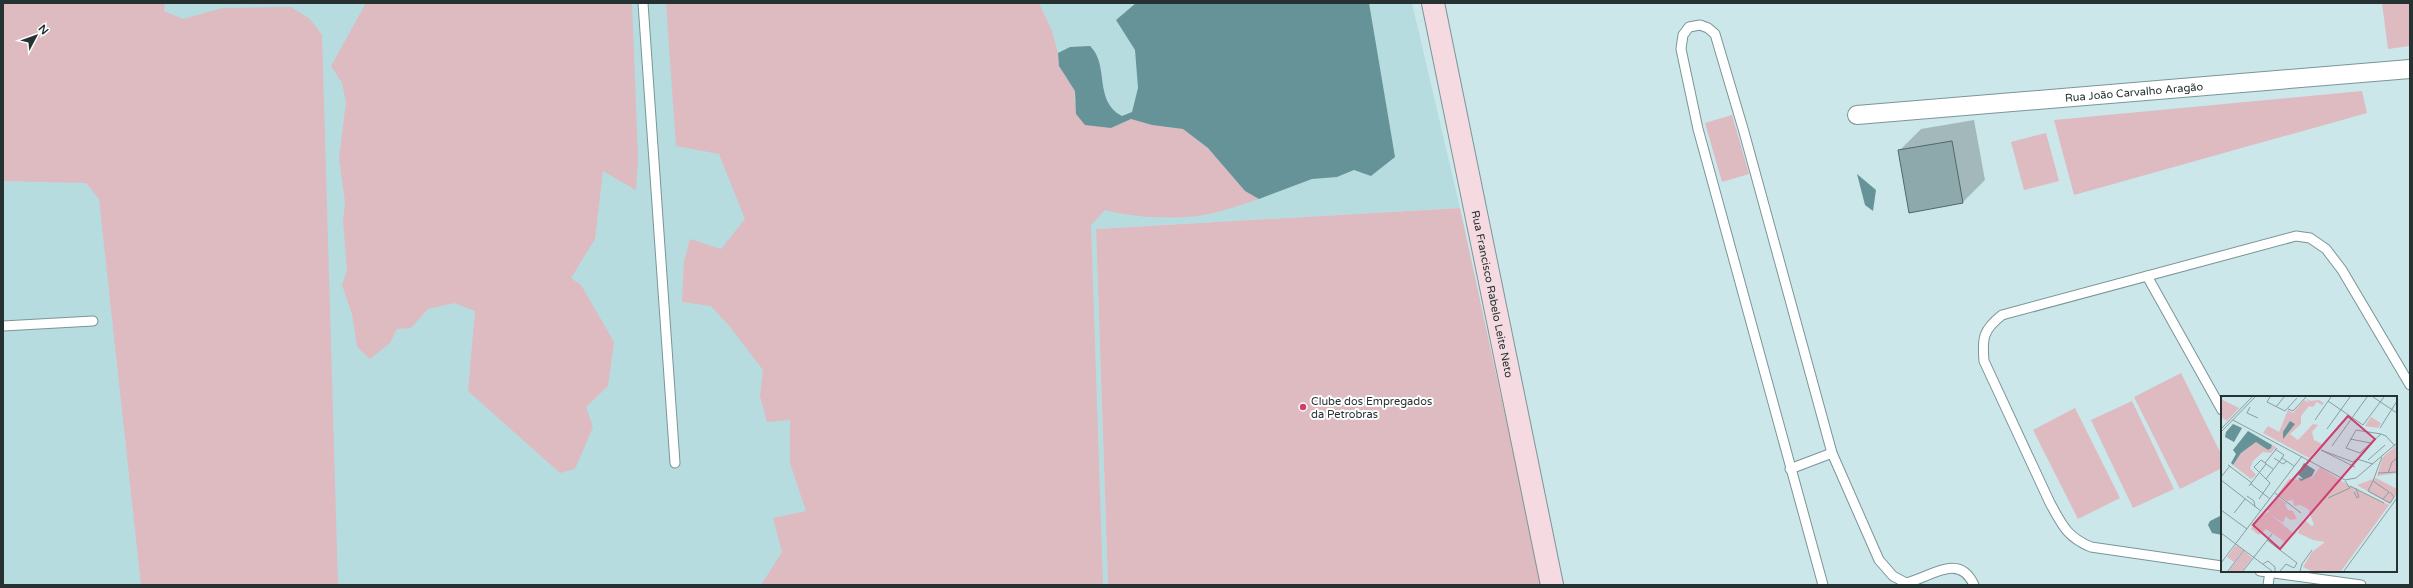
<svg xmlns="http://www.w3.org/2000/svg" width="2413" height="588" font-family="'Varela Round',sans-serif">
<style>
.built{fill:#b7dcdf}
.green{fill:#debac1}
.water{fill:#669398}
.shadow{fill:#0003}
.building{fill:#8ea9ab;stroke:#4f686b}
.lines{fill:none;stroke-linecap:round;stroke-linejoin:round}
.lane-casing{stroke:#7b9597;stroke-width:11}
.street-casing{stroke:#7b9597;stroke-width:20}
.secondary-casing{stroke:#7b9597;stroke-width:24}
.lane{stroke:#fff;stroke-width:9}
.street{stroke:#fff;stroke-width:18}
.secondary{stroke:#f5dbe1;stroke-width:22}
.poi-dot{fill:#cc3f6f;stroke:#fff;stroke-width:1.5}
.labels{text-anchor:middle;stroke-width:4;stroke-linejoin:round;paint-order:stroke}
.street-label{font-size:11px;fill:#263132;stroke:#fff}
.poi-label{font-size:11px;fill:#263132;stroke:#fff;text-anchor:start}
.inset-road{fill:none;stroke:#899ea0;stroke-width:1}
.view{fill:#cc3f6f;fill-opacity:0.15;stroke:#cc3f6f;stroke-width:2}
.inset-edge{fill:none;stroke:#263132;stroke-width:2}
</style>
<rect width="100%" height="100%" fill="#cbe7ea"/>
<polygon class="built" points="3,3 1412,3 1460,208 1096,229 1108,585 3,585"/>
<g class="green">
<polygon points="3,3 165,3 164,11 183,19 222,8 291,7 310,19 322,35 338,585 141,585 99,199 86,183 3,181"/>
<polygon points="366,3 632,3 638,158 636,190 603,171 595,239 571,278 581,285 614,342 608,386 586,407 593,427 575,469 560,473 468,391 475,311 454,303 428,309 411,328 397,329 390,343 370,359 357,347 352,314 342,285 347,270 343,221 345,202 339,158 346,102 342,83 331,66"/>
<path d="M666,3H1039L1052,31L1058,53L1059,66L1075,91L1074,102L1111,128L1131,119L1152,125L1183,129L1208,148L1245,191L1259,199C1243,204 1226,210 1209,214C1180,220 1134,218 1105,210L1091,225L1103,585H761L782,552L773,518L806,511L790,463V420L767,422L760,396L763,370L730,327L711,306L682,302L684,262L690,239L721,249L745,219L719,154L676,146Z"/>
<polygon points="2382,3 2410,3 2410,46 2388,49"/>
<polygon points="2362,91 2367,113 2074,195 2054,120"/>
<polygon points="1732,115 1749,174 1722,182 1705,123"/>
<polygon points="2046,133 2059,181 2024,190 2011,142"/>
<polygon points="1460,208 1542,585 1108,585 1096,229"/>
<polygon points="2181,373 2222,456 2222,468 2180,489 2134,397"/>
<polygon points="2132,401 2174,489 2133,508 2091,420"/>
<polygon points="2075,408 2120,498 2078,519 2033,430"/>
</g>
<g class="water">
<path d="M1136,3H1369L1395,157L1371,176L1354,170L1337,177L1312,179L1259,199L1245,191L1208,148L1183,129L1152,125L1131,119L1111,128L1085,125L1076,114L1075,91L1059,66L1058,53L1070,47L1090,46C1110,65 1093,101 1122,116L1132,112L1138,88L1135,50L1116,20Z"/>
<polygon points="1857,174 1876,190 1873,211 1865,205"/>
<polygon points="2222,515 2222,535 2212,533 2208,525 2210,521"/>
</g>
<polygon class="shadow" points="1974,120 1985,180 1963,202 1899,151 1921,129"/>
<polygon class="building" points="1952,141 1963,203 1909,213 1898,150"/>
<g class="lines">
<defs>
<g id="lane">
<polyline points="643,3 675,463"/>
<polyline points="2147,276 2222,410"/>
<polyline points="3,326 93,321"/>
<polyline points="1790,469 1832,453"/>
<path d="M2222,566L2091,547C2067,537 2062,525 2050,503L1984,361C1982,338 1983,330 2002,315L2296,236L2310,238L2326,249L2342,270L2410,385"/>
<polyline points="2260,571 2361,585"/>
<path d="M1823,585L1698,129L1681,49L1683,35L1689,27L1700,25L1708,28L1715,34L1744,132L1832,453L1879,560L1893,576L1906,583C1931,577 1959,552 1974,585"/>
<polyline points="2268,585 2270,572"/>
</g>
<g id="street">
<path id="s1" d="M1857,115L2410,69"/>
</g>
<g id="secondary">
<path id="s2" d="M1433,3L1552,585"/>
</g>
</defs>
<use href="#lane" class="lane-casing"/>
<use href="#street" class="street-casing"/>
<use href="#secondary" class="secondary-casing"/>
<use href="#lane" class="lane"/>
<use href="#street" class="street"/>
<use href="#secondary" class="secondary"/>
</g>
<circle class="poi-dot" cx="1303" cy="407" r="4"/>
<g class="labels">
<g class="street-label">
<text dy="4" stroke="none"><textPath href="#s1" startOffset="278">Rua João Carvalho Aragão</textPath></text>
<text dy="4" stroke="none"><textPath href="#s2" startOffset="297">Rua Francisco Rabelo Leite Neto</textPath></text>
</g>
<g class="poi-label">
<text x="1311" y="405">Clube dos Empregados<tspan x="1311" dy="13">da Petrobras</tspan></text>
</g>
</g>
<g transform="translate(2221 396)">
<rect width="176" height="176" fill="#cbe7ea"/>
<path d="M85,2L89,5L98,4L103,7L101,9L96,6L92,11L88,10L80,20V28L69,38L77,44L92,28L97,29L91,36L93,44L101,48L88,62L42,37L47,30L58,36L67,14L72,17L83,4L88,7ZM0,3L18,12L6,25L0,21ZM150,21L160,27L157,32L144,30ZM35,46L47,54L51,49L55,51L50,57L42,56L32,65L29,72L35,79L30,83L12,69L20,57ZM176,49V77L156,80L162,61ZM99,71L127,89L168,109L120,175H90L82,171L91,156L104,146L92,144L77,137L81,126L85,125L91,130L93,129L87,113L79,109L73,110L72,104L66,105L57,98L68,83L82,84L91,80L90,83ZM155,82L176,93V98L169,108L136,89ZM56,100L66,108L64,109L67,114L72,115L76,123L69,124L65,120L62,127L48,117L47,113ZM47,116L72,137L65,147L45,133L38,139L30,133L37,122ZM15,149L22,154L13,166L6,161ZM23,155L31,162L21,175H8Z" fill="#debac1"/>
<path d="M69,25L74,28L62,43V36ZM12,28L21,32L13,46L4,41L5,36ZM27,35L51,49L50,52L47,54L35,46L20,57L12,69L10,67L15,58L12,54ZM83,67L94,74L91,80L80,85L77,82L82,83L77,78Z" fill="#669398"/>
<path class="inset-road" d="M49,1L46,6L64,15L76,2M152,1L176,17M107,5L142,29L163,1M29,11L26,17L37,22M55,11L63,1M67,13L72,15L85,1M12,24L124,84L135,82L176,47M94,24L110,1M159,32L176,5M0,33L31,1M106,33L129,1M0,36L34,1M160,38L139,57L125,52L135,34L160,38L165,40L174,50M129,43L150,47M111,50L146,1M54,53L63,59L60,63M161,61L152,85L168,96L162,103M53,62L62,68L66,65M147,64L164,49M44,67L56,52M10,71L7,69L31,87M134,71L100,54L132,66L136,63L152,68M157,77L176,76M167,77L171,66L176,62M0,81L8,71M45,83L61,62L73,70M0,84L40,115M152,85L147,95L169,107L173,101L169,96M30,88L49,103M28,90L45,68M129,90L163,107M133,96L136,102L138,101L135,92M54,97L80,117M26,100L33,105L34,111M107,102L129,92L124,85M38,103L49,87L33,71L40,64L52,73M0,114L26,133M13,117L24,103M0,137L51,175M46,144L76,167L73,172L65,168L59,175M0,167L81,60M42,168L47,165L54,171V175M7,175L23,154M22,175L51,138M79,175L81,168L91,154M123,175L176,102"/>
<path class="view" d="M127,20L154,43L59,153L32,129Z"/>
<rect width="176" height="176" class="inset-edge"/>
</g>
<rect width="2413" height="588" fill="none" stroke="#263132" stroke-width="8"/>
<g transform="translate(36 36) rotate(49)" stroke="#ffffff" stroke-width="3" paint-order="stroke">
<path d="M0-3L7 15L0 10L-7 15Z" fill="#263132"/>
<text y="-6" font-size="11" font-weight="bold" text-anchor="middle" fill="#263132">N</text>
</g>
</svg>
